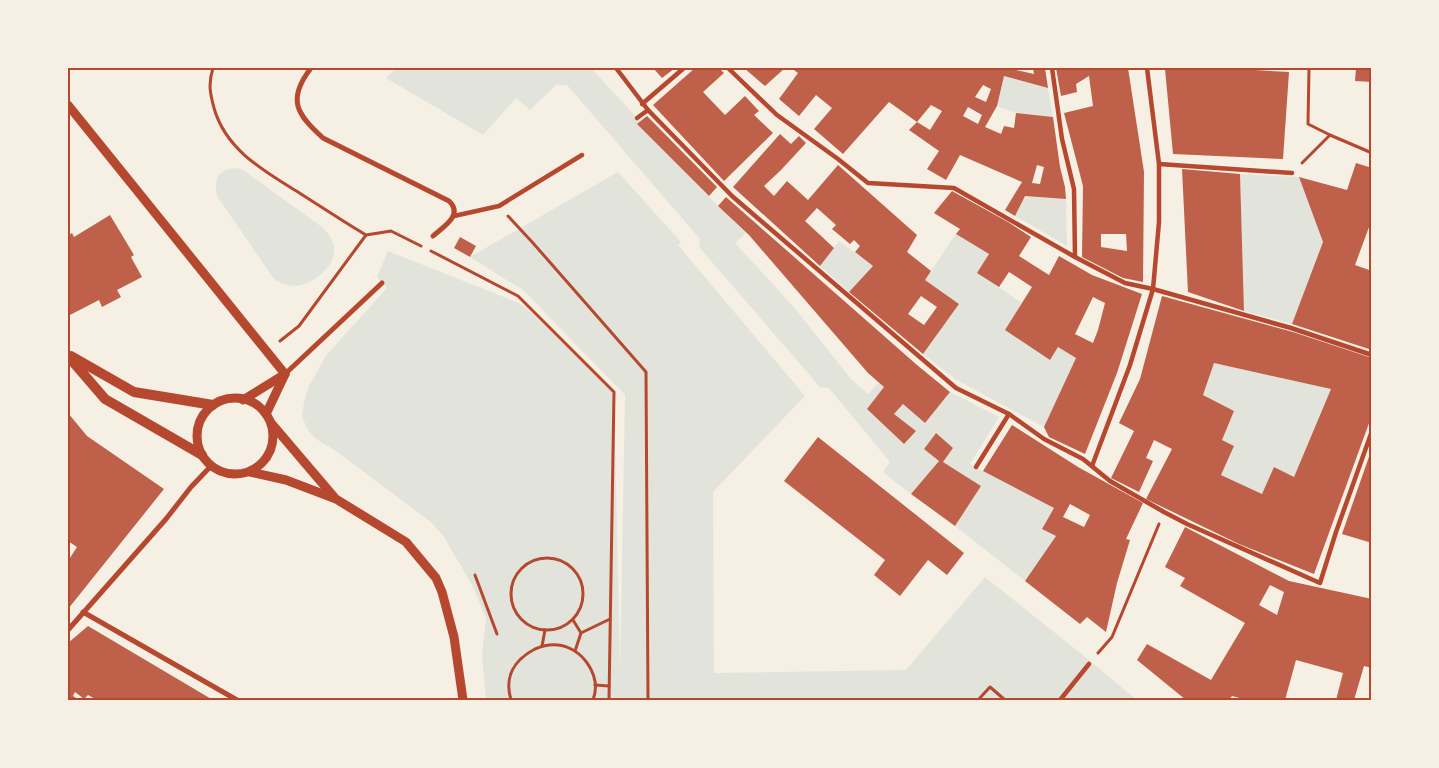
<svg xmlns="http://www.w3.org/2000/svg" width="1439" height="768" font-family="Manrope,sans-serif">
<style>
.green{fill:#e2e4dc}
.building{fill:#bf614a;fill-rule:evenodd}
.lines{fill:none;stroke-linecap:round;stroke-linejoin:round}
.path{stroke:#b5482f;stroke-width:3}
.pedestrian{stroke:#b5482f;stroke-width:4.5}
.minor{stroke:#b5482f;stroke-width:5}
.tertiary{stroke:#b5482f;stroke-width:9}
.secondary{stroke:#b5482f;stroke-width:10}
.neatline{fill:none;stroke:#b5482f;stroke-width:2}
</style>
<rect width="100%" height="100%" fill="#f6efe4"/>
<g class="green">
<polygon points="396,68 591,68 637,118 640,123 638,125 718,206 746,233 735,243 793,306 851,379 868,394 879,382 884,387 868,409 904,444 916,431 894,414 903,404 925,423 950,392 999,417 970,464 1054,508 1042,529 1056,536 1025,581 955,526 981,486 943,462 953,448 935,433 924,449 939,461 911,494 883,472 890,462 829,388 820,387 699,247 700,239 567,85 556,85 530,110 516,98 483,135 386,78"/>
<polygon points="1004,76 1048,88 1053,117 1016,113 997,106"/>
<path d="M236,168L243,170L322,227C327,232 331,236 333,243C340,263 315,284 296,286C288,286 281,283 274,279L217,196C214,179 217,170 236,168Z"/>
<polygon points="618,172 681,242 678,245 805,396 713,492 714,673 906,670 985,577 1084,656 1137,700 486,700 482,655 486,618 473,587 444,537 432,523 336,451 316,439 308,430 302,417 304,402 309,386 325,357 387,288 377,277 388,251 519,303 527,309 614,392 620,669 625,395 523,290 470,257"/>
<polygon points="1240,174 1299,177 1323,242 1292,324 1244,311"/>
<polygon points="1025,196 1066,199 1067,246 1015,216"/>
<polygon points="956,234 989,254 978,273 1022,303 1006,330 1050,360 1058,347 1076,358 1044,427 955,379 923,354 959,304 925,280"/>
<polygon points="839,241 873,266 849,292 820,266"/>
<polygon points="1214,363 1331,389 1294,477 1274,468 1262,494 1221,475 1234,447 1222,440 1234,411 1203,395"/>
</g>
<g class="building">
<polygon points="653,68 675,68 662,78"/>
<polygon points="695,68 719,68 724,73 703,92 725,115 745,96 759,111 754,115 773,133 724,181 653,105"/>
<polygon points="744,68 785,68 765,86"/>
<path d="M791,68H1016V70L1034,74L1033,68H1045L1048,88L1004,76L997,106L985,127L1001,134L1004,126L1014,128L1016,113L1053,117L1060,167L1065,187L1066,199L1025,196L1015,216L1005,210L1022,182L960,155L946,180L927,169L939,151L909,130L917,122L930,130L942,111L931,105L917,122L889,102L843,154L814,129L832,108L816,95L799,116L779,99L798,73ZM983,85L991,89L986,102L975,97ZM968,107L982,115L978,124L963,116ZM1037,165L1044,167L1040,184L1032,183Z"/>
<path d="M1056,68H1128L1144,172L1143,282L1123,278L1082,257L1083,186L1064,113L1093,106L1089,76L1076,84L1077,92L1061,96ZM1101,234H1126L1127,251L1101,247Z"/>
<polygon points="1221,68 1289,72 1283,159 1173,154 1165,69"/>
<polygon points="1356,68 1372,68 1372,82 1355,81"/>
<polygon points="647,116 717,187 709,196 637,124"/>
<path d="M780,134L791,144L799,136L806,143L781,170L764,186L774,196L787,181L808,200L838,165L917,235L907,252L931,271L925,280L959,304L923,354L849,292L873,266L855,252L860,246L854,240L850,244L832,229L836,225L817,208L805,221L834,248L820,266L733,187ZM921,296L937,307L924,325L908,314Z"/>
<polygon points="1356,163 1372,168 1372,219 1355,265 1372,271 1372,350 1292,324 1323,242 1299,177 1347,190"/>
<polygon points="1182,169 1240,174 1244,311 1188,292"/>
<path d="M952,191L1008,222L1031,237L1019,256L1049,275L1059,256L1092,275L1142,294L1117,373L1085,454L1049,437L1044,427L1076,358L1058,347L1050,360L1005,330L1032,287L1009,272L999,287L977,273L989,254L956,234L960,229L934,213ZM1093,297L1105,303L1098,330L1093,343L1075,334Z"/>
<polygon points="726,197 917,365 950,392 925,423 903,404 894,414 916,431 904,444 867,409 884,387 868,373 749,235 718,206"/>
<polygon points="110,215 134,255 131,257 142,277 117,290 121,297 102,307 99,300 70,315 68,310 68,236 72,233 74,237"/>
<polygon points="460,237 476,246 470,257 454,248"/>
<path d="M1162,296L1293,332L1372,358V415L1314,574L1239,544L1146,499L1172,449L1154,440L1146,458L1153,461L1139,492L1111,478L1134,431L1119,423L1140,379ZM1214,363L1331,389L1294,477L1274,467L1262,494L1221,475L1234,446L1222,440L1234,411L1203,395Z"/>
<polygon points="68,413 87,436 164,489 68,609 68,561 77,547 68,541"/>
<path d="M1012,425L1078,467L1143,503L1126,539L1130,540L1117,583L1106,632L1087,617L1080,624L1025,581L1056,536L1042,529L1054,508L983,471ZM1070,504L1090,515L1084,527L1063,517Z"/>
<polygon points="936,433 953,448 943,462 981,486 955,526 911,494 939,461 924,449"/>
<polygon points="818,437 964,553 947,575 928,560 900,596 874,575 885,560 784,481"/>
<polygon points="1371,451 1372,451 1372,543 1342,534"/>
<path d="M1185,527L1289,581L1372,599V668L1364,666L1354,700H1336L1343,673L1296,660L1285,700H1247L1232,696L1229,700H1186L1137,660L1147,644L1211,680L1245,623L1180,586L1185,578L1165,567ZM1270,585L1284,592L1277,615L1259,605Z"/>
<polygon points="88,626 191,687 213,700 97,700 88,695 84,699 75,692 73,696 79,700 68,700 68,643"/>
</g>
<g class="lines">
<g class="path">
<path d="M213,68C208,84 210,93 214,108C226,151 266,172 301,194C323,208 344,222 366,235L391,231L421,246"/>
<polyline points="1309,68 1308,124 1330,135 1372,153"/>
<polyline points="1302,163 1330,135"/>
<polyline points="508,216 533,243 646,372 648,700"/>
<polyline points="431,251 518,296 614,392 609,700"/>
<polyline points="280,341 299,326 366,235"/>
<circle cx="547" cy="594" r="36"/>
<polyline points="475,575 497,634"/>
<polyline points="573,620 581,633 575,651"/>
<polyline points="581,633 610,619"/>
<polyline points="542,646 545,630"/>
<polyline points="1098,653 1112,637 1159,524"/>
<polyline points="595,685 609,686"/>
<path d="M511,700C504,677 514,660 535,649C542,646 550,644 558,645C583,648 602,676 593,700"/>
<polyline points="978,700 990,687 1005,700"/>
</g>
<g class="pedestrian">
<polyline points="616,68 648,110 637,118"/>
<polyline points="728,68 777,115 838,159 868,183 954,188 1075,257 1125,283 1153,289 1291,328 1372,355"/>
<polyline points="1052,68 1062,139 1074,189 1075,257"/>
<polyline points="642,104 684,68"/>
<polyline points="648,110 732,196 956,388 1009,414 1044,439 1083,459 1110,481 1164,512 1187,524 1320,583 1336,532 1372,431"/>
<polyline points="1159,164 1292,173"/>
<polyline points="454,216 499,206 582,155"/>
<polyline points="1092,466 1130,365 1153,289 1159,222 1159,164 1147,68"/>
<polyline points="976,467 1009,414"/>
<polyline points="1060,700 1089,664"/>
</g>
<g class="minor">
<path d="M311,68C287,99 296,114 323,138L449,201C464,215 443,227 433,236"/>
<polyline points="285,374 382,283"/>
<polyline points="83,612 237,700"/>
<polyline points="68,630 166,519 191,487 211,466"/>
</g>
<g class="tertiary">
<polyline points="68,105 285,374"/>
<circle cx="235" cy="436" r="38"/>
<polyline points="243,400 285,374"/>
<polyline points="266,414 285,374"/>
<polyline points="271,423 334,497"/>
<polyline points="250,472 286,480 336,499 406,542 436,578 442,592 454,637 463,700"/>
</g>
<g class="secondary">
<polyline points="68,356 105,399 202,455"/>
<polyline points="71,356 134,392 213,405"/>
</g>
</g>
<rect width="1439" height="768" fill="none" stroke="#f6efe4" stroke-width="138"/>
<rect x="69" y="69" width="1301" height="630" class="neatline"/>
</svg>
